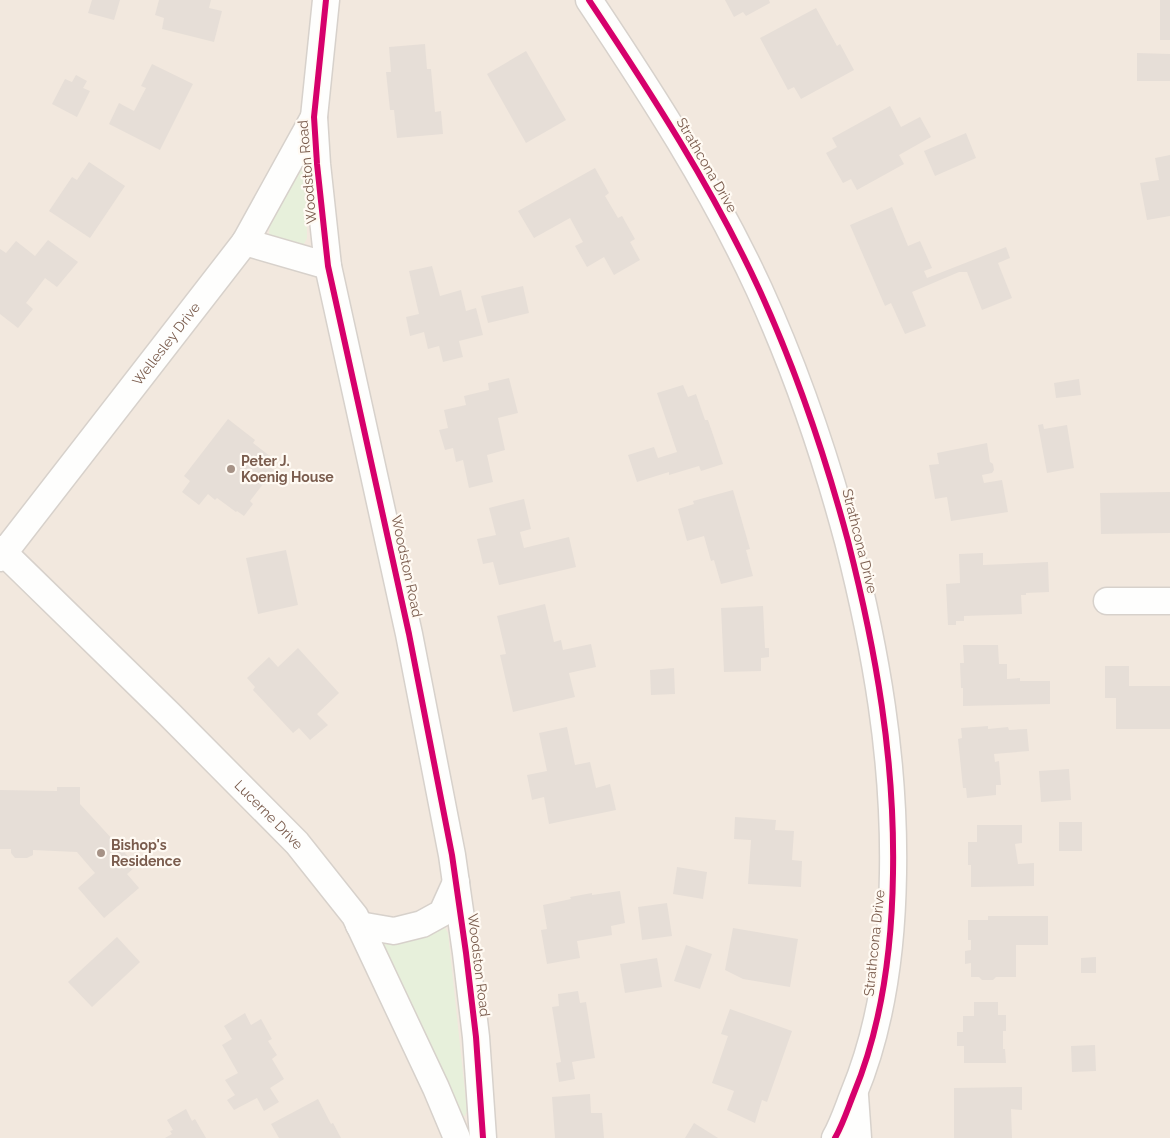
<svg xmlns="http://www.w3.org/2000/svg" width="1170" height="1138" font-family="Raleway,sans-serif">
<style>
.residential{fill:#f2e8de}
.green{fill:#e7f0db}
.building{fill:#e6ded7}
.lines{fill:none;stroke-linecap:round;stroke-linejoin:round}
.minor-casing{stroke:#d7d1cb;stroke-width:29}
.minor{stroke:#fefefd;stroke-width:26}
.cycleway-casing{stroke:#fffaf3;stroke-width:9}
.cycleway{stroke:#d6006c;stroke-width:6}
.poi-dot{fill:#a69286;stroke:#fffaf3;stroke-width:2}
.labels{text-anchor:middle;stroke-width:4.5;stroke-linejoin:round;paint-order:stroke}
.street-label{font-size:14px;fill:#7a5c4d;stroke:#fffaf3}
.poi-label{font-size:14px;font-weight:bold;fill:#7a5c4d;stroke:#fffaf3;text-anchor:start}
</style>
<rect width="100%" height="100%" fill="#f9f5f0"/>
<rect class="residential" x="0" y="0" width="1170" height="1138"/>
<g class="green">
<polygon points="302,169 306,170 307,238 304,244 291,245 272,240 269,234 270,223"/>
<polygon points="442,923 448,933 467,1111 465,1116 459,1115 380,943"/>
</g>
<g class="building">
<polygon points="92,0 120,0 114,20 88,13"/>
<polygon points="159,0 211,0 209,8 222,11 214,42 162,29 164,18 155,15"/>
<polygon points="725,0 769,0 770,3 746,16 743,12 734,17"/>
<rect x="1160" y="0" width="10" height="40"/>
<polygon points="816,8 837,46 840,44 854,70 801,99 794,87 788,90 760,38"/>
<polygon points="425,44 427,69 431,69 435,112 441,111 443,134 397,138 394,110 390,110 386,72 391,72 389,47"/>
<polygon points="526,51 566,120 526,143 487,74"/>
<polygon points="1137,53 1170,54 1170,81 1137,81"/>
<polygon points="152,64 193,84 160,150 109,124 119,103 134,111 146,88 141,86"/>
<polygon points="76,75 87,81 83,88 90,91 77,117 52,104 65,79 72,82"/>
<polygon points="890,106 901,127 920,117 931,137 899,155 904,164 857,190 851,179 843,183 826,153 837,147 832,138"/>
<polygon points="966,133 976,158 935,176 924,151"/>
<polygon points="1170,155 1170,216 1147,220 1140,183 1159,180 1155,158"/>
<polygon points="89,162 125,186 90,238 49,211 72,177 77,180"/>
<polygon points="595,168 609,193 605,196 618,218 622,216 635,239 630,242 640,260 614,275 604,257 587,267 575,246 583,242 570,218 534,238 518,211"/>
<polygon points="892,207 908,246 920,241 932,268 924,271 927,278 1006,247 1010,258 998,263 1012,298 982,310 967,272 959,272 912,292 926,326 905,334 891,303 885,306 850,225"/>
<polygon points="48,240 78,262 57,287 45,278 26,303 33,309 18,328 0,314 0,249 6,253 16,241 35,256"/>
<polygon points="432,266 440,296 461,290 466,311 476,308 483,335 459,341 463,357 443,362 439,346 428,349 424,332 410,336 406,317 419,314 409,271"/>
<polygon points="523,286 529,313 488,323 481,296"/>
<polygon points="509,378 518,413 498,418 505,450 487,455 493,482 469,488 463,460 456,462 453,448 445,450 439,430 448,428 444,410 466,405 464,396 489,390 488,383"/>
<polygon points="1079,379 1081,395 1056,398 1054,383"/>
<polygon points="683,385 688,397 696,394 705,420 708,420 723,464 701,471 699,466 669,475 669,472 637,482 628,455 654,447 658,458 677,452 657,393"/>
<polygon points="228,419 255,440 253,443 275,460 269,467 274,470 250,501 253,504 244,516 237,511 236,512 217,498 215,500 208,494 199,505 182,492 190,481 184,476"/>
<polygon points="1043,424 1044,429 1067,425 1074,468 1047,473 1038,425"/>
<polygon points="987,443 990,462 993,464 994,470 992,473 982,475 984,483 1002,480 1008,512 951,521 947,497 935,499 929,465 939,464 937,453"/>
<polygon points="733,490 750,549 746,550 753,576 721,584 714,560 711,561 704,536 687,541 678,509 694,504 693,501"/>
<polygon points="1170,492 1170,533 1101,534 1100,493"/>
<polygon points="524,499 531,529 520,532 524,548 569,537 576,567 499,585 493,562 483,564 477,539 496,535 489,508"/>
<polygon points="286,550 298,605 258,614 246,558"/>
<polygon points="983,553 983,565 1048,562 1049,592 1026,593 1026,595 1021,595 1022,614 964,616 964,621 956,621 956,625 948,625 946,584 960,583 959,554"/>
<polygon points="545,604 554,642 561,640 563,650 591,644 596,667 569,673 575,697 513,712 500,655 506,654 497,616"/>
<polygon points="763,606 765,648 769,648 769,657 761,658 761,671 724,672 721,608"/>
<polygon points="963,645 998,645 999,664 1007,664 1007,679 1020,678 1020,681 1050,681 1050,704 963,706 963,688 961,688 960,663 964,663"/>
<polygon points="298,648 339,693 317,714 328,725 310,740 299,728 293,733 253,690 255,687 247,678 269,657 278,667"/>
<polygon points="1105,666 1129,666 1129,686 1170,686 1170,729 1116,729 1116,698 1105,698"/>
<polygon points="674,668 675,694 651,695 650,670"/>
<polygon points="988,726 988,729 1008,727 1009,730 1027,729 1029,751 994,754 995,762 999,761 1001,785 996,785 996,795 967,798 966,788 963,788 958,739 962,738 961,728"/>
<polygon points="567,727 575,765 590,762 596,788 610,784 616,810 549,824 544,797 532,800 527,775 547,771 539,733"/>
<polygon points="1069,769 1071,800 1041,802 1039,771"/>
<polygon points="57,787 80,787 80,804 135,864 135,867 127,874 139,888 104,918 78,888 95,873 77,852 33,850 33,855 27,858 15,858 11,853 11,849 0,849 0,790 57,791"/>
<polygon points="735,817 776,820 775,830 794,831 792,860 802,861 801,887 748,884 751,840 734,839"/>
<rect x="1059" y="822" width="23" height="29"/>
<polygon points="977,825 1022,825 1022,843 1015,844 1018,864 1034,863 1034,886 971,887 971,865 968,865 968,842 977,842"/>
<polygon points="677,867 707,872 703,899 673,894"/>
<polygon points="620,891 625,923 611,926 612,935 577,941 580,958 547,964 541,930 547,929 543,905 571,899 570,897 592,893 592,895"/>
<polygon points="667,903 672,936 642,940 638,907"/>
<polygon points="988,916 1048,916 1048,945 1016,945 1016,977 996,977 993,980 982,980 979,977 971,977 971,963 965,964 965,951 971,950 971,940 968,940 968,920 988,920"/>
<polygon points="733,928 798,939 790,987 743,979 725,970"/>
<polygon points="117,937 140,962 92,1007 68,982"/>
<polygon points="686,945 712,954 700,989 674,981"/>
<polygon points="1096,957 1096,973 1081,973 1081,958"/>
<polygon points="657,958 662,987 625,993 620,964"/>
<polygon points="578,991 580,1003 586,1002 595,1058 572,1062 575,1079 559,1082 556,1063 561,1062 552,1007 559,1006 558,994"/>
<polygon points="974,1002 998,1002 998,1015 1006,1015 1006,1031 1003,1031 1003,1049 1005,1049 1006,1063 964,1063 964,1046 957,1046 957,1032 963,1032 963,1016 974,1016"/>
<polygon points="730,1009 792,1031 767,1102 762,1100 755,1123 727,1110 734,1091 712,1083 728,1036 721,1034"/>
<polygon points="245,1013 251,1025 261,1019 272,1039 268,1041 277,1055 272,1059 284,1079 270,1088 279,1102 264,1111 257,1098 234,1110 227,1100 235,1095 225,1080 238,1073 222,1045 232,1039 224,1026"/>
<polygon points="1095,1045 1096,1071 1072,1072 1071,1046"/>
<polygon points="1022,1087 1022,1110 1011,1109 1012,1138 954,1138 954,1088"/>
<polygon points="590,1094 591,1113 602,1113 604,1138 555,1138 552,1097"/>
<polygon points="318,1099 331,1124 333,1123 341,1138 279,1138 271,1124"/>
<polygon points="186,1109 192,1121 195,1119 206,1138 165,1138 172,1134 170,1131 173,1130 167,1120"/>
<polygon points="694,1123 718,1138 685,1138"/>
</g>
<g class="lines">
<defs>
<g id="minor">
<polyline points="326,0 314,117 317,164 328,266 409,634 452,855 466,953 476,1037 483,1138"/>
<path d="M589,0C651,93 712,187 759,289C796,370 825,455 848,541C876,651 895,759 893,873C892,948 883,1023 854,1093C848,1108 843,1124 835,1138"/>
<polyline points="245,242 328,266"/>
<path id="s1" d="M0,549L169,714L297,843L355,916L436,1088L457,1138"/>
<path id="s2" d="M0,558L245,242L314,117"/>
<polyline points="1107,601 1170,601"/>
<polyline points="359,925 394,931 422,924 442,913 456,882"/>
<polyline points="855,1096 858,1138"/>
</g>
</defs>
<use href="#minor" class="minor-casing"/>
<use href="#minor" class="minor"/>
<defs>
<g id="cycleway">
<polyline points="326,0 314,117 317,164 328,266 409,634 452,855 466,953 476,1037 483,1138"/>
<path d="M589,0C651,93 712,187 759,289C796,370 825,455 848,541C876,651 895,759 893,873C892,948 883,1023 854,1093C848,1108 843,1124 835,1138"/>
</g>
</defs>
<use href="#cycleway" class="cycleway-casing"/>
<use href="#cycleway" class="cycleway"/>
</g>
<g class="poi-dot">
<circle cx="231" cy="469" r="5"/>
<circle cx="101" cy="853" r="5"/>
</g>
<g class="labels">
<g class="street-label">
<text transform="translate(707 165) rotate(60)" y="5">Strathcona Drive</text>
<text transform="translate(307 172) rotate(-95)" y="5">Woodston Road</text>
<text dy="5" stroke="none"><textPath href="#s2" startOffset="271">Wellesley Drive</textPath></text>
<text transform="translate(860 541) rotate(76)" y="5">Strathcona Drive</text>
<text transform="translate(407 566) rotate(78)" y="5">Woodston Road</text>
<text dy="5" stroke="none"><textPath href="#s1" startOffset="378">Lucerne Drive</textPath></text>
<text transform="translate(874 943) rotate(-84)" y="5">Strathcona Drive</text>
<text transform="translate(479 965) rotate(83)" y="5">Woodston Road</text>
</g>
<g class="poi-label">
<text x="241" y="466">Peter J.<tspan x="241" dy="16">Koenig House</tspan></text>
<text x="111" y="850">Bishop's<tspan x="111" dy="16">Residence</tspan></text>
</g>
</g>
</svg>
